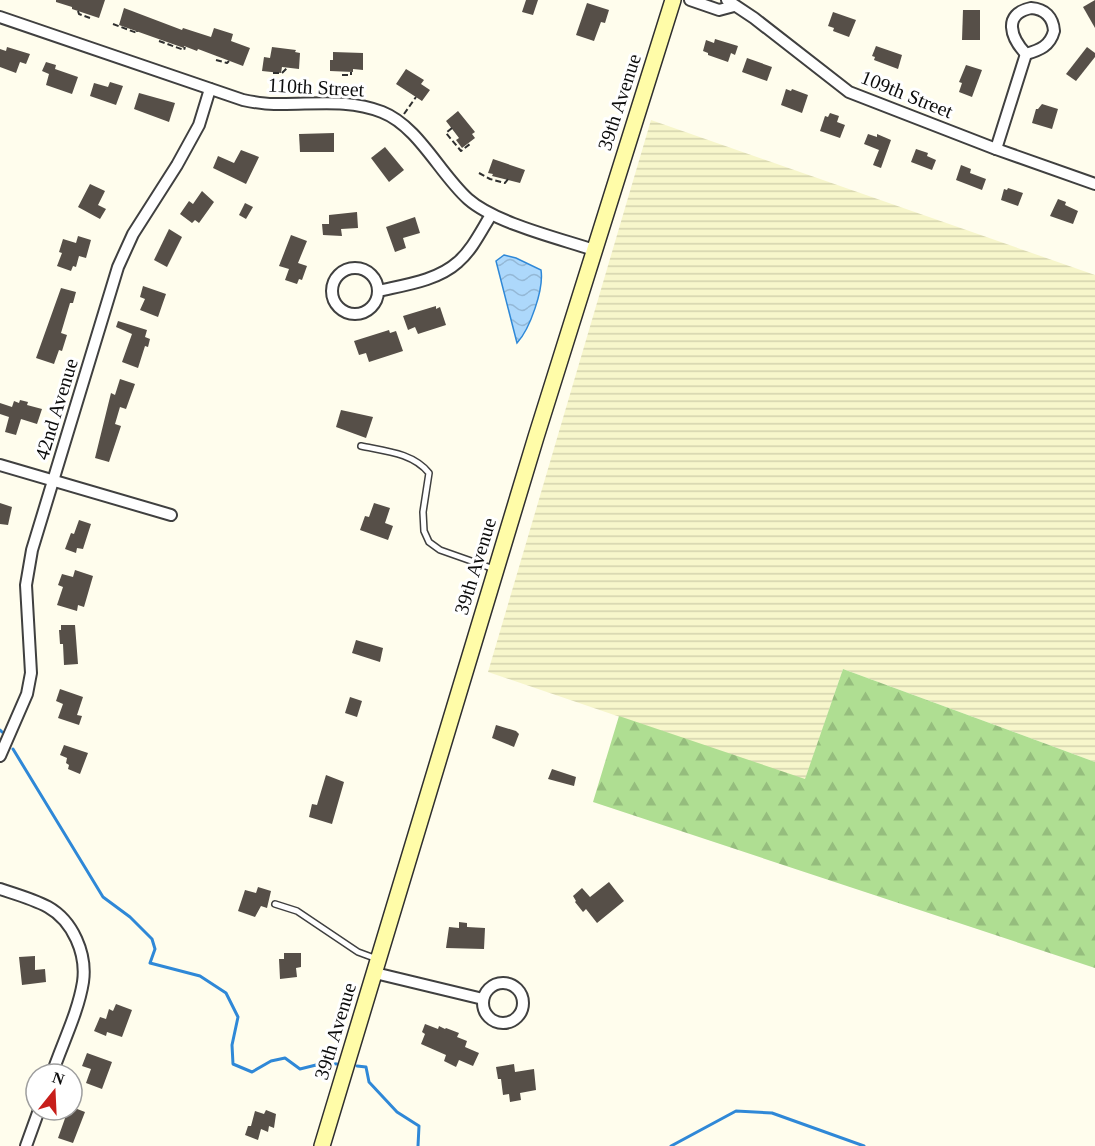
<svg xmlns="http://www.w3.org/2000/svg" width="1095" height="1146" font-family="'Times New Roman',serif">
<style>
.farmland{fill:url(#farmland-rules)}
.forest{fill:url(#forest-firs)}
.water{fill:url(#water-waves);stroke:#2f88d7;stroke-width:1.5}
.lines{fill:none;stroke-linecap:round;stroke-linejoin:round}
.stream{stroke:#2f88d7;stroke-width:3}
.building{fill:#564f48}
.service-casing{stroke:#404040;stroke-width:8}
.minor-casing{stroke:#404040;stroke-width:14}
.secondary-casing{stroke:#2f2f2f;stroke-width:18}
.path{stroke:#2f2f2f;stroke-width:2;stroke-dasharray:6 3;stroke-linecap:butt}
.service{stroke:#fff;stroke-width:5}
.minor{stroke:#fff;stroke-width:10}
.secondary{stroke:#fffca8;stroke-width:15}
.labels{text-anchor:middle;stroke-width:6;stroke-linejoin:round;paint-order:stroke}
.street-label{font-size:20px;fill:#0d0d0d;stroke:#fff}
</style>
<defs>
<pattern id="farmland-rules" width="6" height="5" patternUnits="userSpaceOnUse" patternTransform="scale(1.5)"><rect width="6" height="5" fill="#f7f6cb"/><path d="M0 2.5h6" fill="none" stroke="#d3d2ad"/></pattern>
<pattern id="forest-firs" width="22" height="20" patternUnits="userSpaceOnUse" patternTransform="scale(1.5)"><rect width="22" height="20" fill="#afde92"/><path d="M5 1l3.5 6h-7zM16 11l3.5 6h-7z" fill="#95bd7d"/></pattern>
<pattern id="water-waves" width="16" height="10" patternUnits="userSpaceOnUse" patternTransform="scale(1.5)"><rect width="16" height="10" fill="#add8fb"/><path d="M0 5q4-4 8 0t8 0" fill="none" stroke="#94b8d6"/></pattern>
</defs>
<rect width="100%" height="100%" fill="#fffded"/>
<polygon class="farmland" points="651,120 1095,275 1095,762 843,669 805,780 488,672"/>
<polygon class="forest" points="843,669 1095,762 1095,968 593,802 619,716 805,779"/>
<path class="water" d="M504,255L516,258L541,270C544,289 530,329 517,343L496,261Z"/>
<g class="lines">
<g class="stream">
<polyline points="0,730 2,732"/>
<polyline points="13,749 103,897 130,917 152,939 155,949 150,963 200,976 226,993 238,1017 232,1045 233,1064 252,1072 271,1061 285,1058 300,1069 324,1063 337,1064"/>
<polyline points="357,1066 366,1067 369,1082 397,1112 419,1126 418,1146"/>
<polyline points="671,1146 736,1111 772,1113 864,1146"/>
</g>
</g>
<g class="building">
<polygon points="56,0 105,0 99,18 72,9 72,7 56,2"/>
<polygon points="526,0 538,0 533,15 522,12"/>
<polygon points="1095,0 1095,28 1083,7"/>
<polygon points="587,3 609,10 605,23 601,22 594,41 576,35"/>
<polygon points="124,8 182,30 183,28 211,37 214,28 233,34 231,41 250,48 243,66 198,49 197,51 184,46 184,48 119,25"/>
<polygon points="963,10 980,10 980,40 962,40"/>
<polygon points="833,12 856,20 849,37 833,31 834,28 828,26"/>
<polygon points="715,39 738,46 735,55 731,53 728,62 708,55 708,53 703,51 706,40 714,43"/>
<polygon points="876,46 902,55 898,69 874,60 875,57 872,56"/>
<polygon points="7,47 30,54 26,64 20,62 16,73 0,67 0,49 6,51"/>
<polygon points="272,47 296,50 295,52 300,53 299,69 282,67 281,73 262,71 264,57 270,58"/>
<polygon points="1087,47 1095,53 1095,57 1076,81 1066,74"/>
<polygon points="333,52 363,53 363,70 353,69 353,72 330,71 330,60 333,60"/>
<polygon points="747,58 772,67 767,81 742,72"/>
<polygon points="46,62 56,65 55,69 78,77 72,94 46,85 49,74 42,71"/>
<polygon points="966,65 982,70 972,97 959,92 962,83 959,82"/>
<polygon points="406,69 424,80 421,84 430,90 422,101 396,84"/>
<polygon points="110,82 123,86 116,105 90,96 94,83 108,87"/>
<polygon points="786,89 791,91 792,89 808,95 802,113 781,105"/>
<polygon points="139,93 175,103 169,122 134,109"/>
<polygon points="1042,104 1058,109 1052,129 1032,123 1036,109 1038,109"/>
<polygon points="458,111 475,132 472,134 475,138 462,148 456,140 459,138 446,121"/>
<polygon points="830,113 839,116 837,122 845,125 840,138 820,131 825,116 828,117"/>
<polygon points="334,133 334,152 300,152 299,134"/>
<polygon points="868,134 877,137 877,134 891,140 881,168 873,165 879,150 864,144"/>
<polygon points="385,147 404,170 389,182 371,158"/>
<polygon points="916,149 928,153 927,156 936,160 932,170 911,162"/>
<polygon points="241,150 259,157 246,184 213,168 218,156 234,163"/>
<polygon points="493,159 525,170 520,183 492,176 493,174 488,173"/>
<polygon points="961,165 971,169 970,173 986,179 982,190 956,180"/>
<polygon points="90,184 105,191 98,205 106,209 100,219 78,207"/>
<polygon points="1008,188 1023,193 1018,206 1001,200 1004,189 1007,190"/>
<polygon points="202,191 214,202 199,223 195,220 192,223 180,214 189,201 193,204"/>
<polygon points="1058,199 1066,202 1065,205 1078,211 1073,224 1050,216"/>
<polygon points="245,203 253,207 246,219 239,215"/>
<polygon points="357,212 358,228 341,229 342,236 323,235 322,224 329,224 329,215"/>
<polygon points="415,217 420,233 403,238 406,248 395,252 386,227"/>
<polygon points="169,229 182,237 167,267 154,260"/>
<polygon points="291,235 307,241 298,263 307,266 302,280 299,279 297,284 285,280 289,269 279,266"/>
<polygon points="78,236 91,240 86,258 79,256 76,267 73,266 71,271 57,266 62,253 59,252 63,239 76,243"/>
<polygon points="143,286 166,294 158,317 140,310 145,299 140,297"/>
<polygon points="61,288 76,292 73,303 70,303 61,333 67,335 62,351 59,350 54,364 36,358"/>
<polygon points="436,306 436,309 440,307 446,325 418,334 415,327 408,330 403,316"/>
<polygon points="118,321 147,330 145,337 150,339 148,347 145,346 138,368 122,362 132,334 116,327"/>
<polygon points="389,330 390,333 396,331 403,351 369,362 366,353 359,355 354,341"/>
<polygon points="120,379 135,384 126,409 120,407 115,424 121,426 109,462 95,458 111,393 115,395"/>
<polygon points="20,400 28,402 27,405 42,409 37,424 21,419 16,435 5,432 9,417 0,414 0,403 12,407 14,401 19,403"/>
<polygon points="341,410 373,417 366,438 336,427"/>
<polygon points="0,503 12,507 8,525 0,524"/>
<polygon points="374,503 390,508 385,523 393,526 388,540 360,530 365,516 369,517"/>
<polygon points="79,520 91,524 83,549 77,548 76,553 65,549 71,533 74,534"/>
<polygon points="75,570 93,576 84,607 78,605 77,611 57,605 63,587 58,585 62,574 73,577"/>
<polygon points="61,625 75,625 78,664 64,665 63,644 60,644 59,630 61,630"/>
<polygon points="356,640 383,648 380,662 352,653"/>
<polygon points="60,689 83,697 77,715 82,716 79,725 58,718 63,704 56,701"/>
<polygon points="350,697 362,701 357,717 345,713"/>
<polygon points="496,725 516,731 519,734 514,747 492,738"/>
<polygon points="64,745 88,753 80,774 68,769 69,765 66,763 67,758 60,755"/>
<polygon points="552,769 576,777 574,786 548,779"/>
<polygon points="326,775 344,782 332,824 309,817 312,804 317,805"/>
<polygon points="609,882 624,901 597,923 586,909 583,912 575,902 576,901 573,896 582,888 590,897"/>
<polygon points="258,887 271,891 267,908 261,906 255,917 238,911 245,890 256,893"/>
<polygon points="459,922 467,923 467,927 485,928 484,949 446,948 449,927 459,928"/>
<polygon points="284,953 301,953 301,967 296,968 297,977 280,979 279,959 284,959"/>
<polygon points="35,956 35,970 45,969 46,982 22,985 19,957"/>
<polygon points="116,1004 132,1010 122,1037 107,1032 106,1036 94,1031 100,1017 106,1019 109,1009 113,1011"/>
<polygon points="425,1024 438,1029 439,1026 445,1029 446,1028 459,1033 457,1037 467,1041 465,1047 479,1053 473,1066 459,1060 456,1067 444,1061 446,1055 421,1044 425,1034 422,1032"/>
<polygon points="87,1053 112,1062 102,1089 86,1083 91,1069 82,1066"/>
<polygon points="514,1064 515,1072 534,1069 536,1090 520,1093 521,1100 510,1102 509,1094 503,1095 501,1079 498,1079 496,1067"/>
<polygon points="72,1107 85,1112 73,1143 58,1138 68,1110 72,1110"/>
<polygon points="266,1110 276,1114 274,1128 269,1126 268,1132 261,1129 258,1140 245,1135 248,1126 251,1126 255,1111 264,1114"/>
</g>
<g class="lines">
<defs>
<g id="service">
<path d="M361,446C385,451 413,453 429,473L423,512L424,531L429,542L440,550L494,569"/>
<polyline points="275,904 297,911 358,952 377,959"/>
</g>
<g id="minor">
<polyline points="690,0 719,10 734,6"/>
<polyline points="727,0 754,18 849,92 996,149 1095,184"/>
<path d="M1031,8C1045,9 1053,17 1054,31C1050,46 1040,50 1026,54C1011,38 1002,14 1031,8Z"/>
<path d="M0,17L243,100C253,102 264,104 274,104C311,105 347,98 382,112C418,126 440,174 468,199C495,223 558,238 594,250"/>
<polyline points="996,149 1026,54"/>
<circle cx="355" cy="291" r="23"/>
<path d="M378,291C404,285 437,281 458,262C472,250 481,231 491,215"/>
<polyline points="0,465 171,515"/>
<polyline points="0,756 27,694 31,673 26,585 32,550 118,267 133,234 177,165 199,125 210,89"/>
<path d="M0,889C15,894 33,899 48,907C73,921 87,954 83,982C78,1013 62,1044 52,1074"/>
<polyline points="375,973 483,999"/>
<circle cx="503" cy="1003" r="20"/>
<polyline points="26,1146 39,1110"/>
</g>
<polyline id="secondary" points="322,1146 536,437 673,0"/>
</defs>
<use href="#service" class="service-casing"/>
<use href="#minor" class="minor-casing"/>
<use href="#secondary" class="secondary-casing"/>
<g class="path">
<polyline points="78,11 79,14 90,18"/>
<polyline points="113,24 137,33 137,31"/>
<polyline points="159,41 184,50 185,47"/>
<polyline points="216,60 227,63 229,61"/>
<polyline points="273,73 282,73 287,68"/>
<polyline points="342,75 351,75 351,72"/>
<polyline points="404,114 416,97"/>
<polyline points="452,128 446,133 461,151 470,144"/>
<polyline points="479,173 490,179 505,183 508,179"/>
</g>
<use href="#service" class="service"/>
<use href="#minor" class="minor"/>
<use href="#secondary" class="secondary"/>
</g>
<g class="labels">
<g class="street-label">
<text transform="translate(316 87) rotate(3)" y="7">110th Street</text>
<text transform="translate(907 94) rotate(22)" y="7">109th Street</text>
<text transform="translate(619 102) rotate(-72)" y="7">39th Avenue</text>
<text transform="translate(56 409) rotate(-73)" y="7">42nd Avenue</text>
<text transform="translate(475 566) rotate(-73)" y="7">39th Avenue</text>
<text transform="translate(335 1031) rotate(-73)" y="7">39th Avenue</text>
</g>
</g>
<g transform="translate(54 1092) rotate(18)"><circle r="28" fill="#ffffff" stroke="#9e9e9e" stroke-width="1.5"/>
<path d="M0-4.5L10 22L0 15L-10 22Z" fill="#c71f1b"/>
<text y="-9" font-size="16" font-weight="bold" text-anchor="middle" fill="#0d0d0d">N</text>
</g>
</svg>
